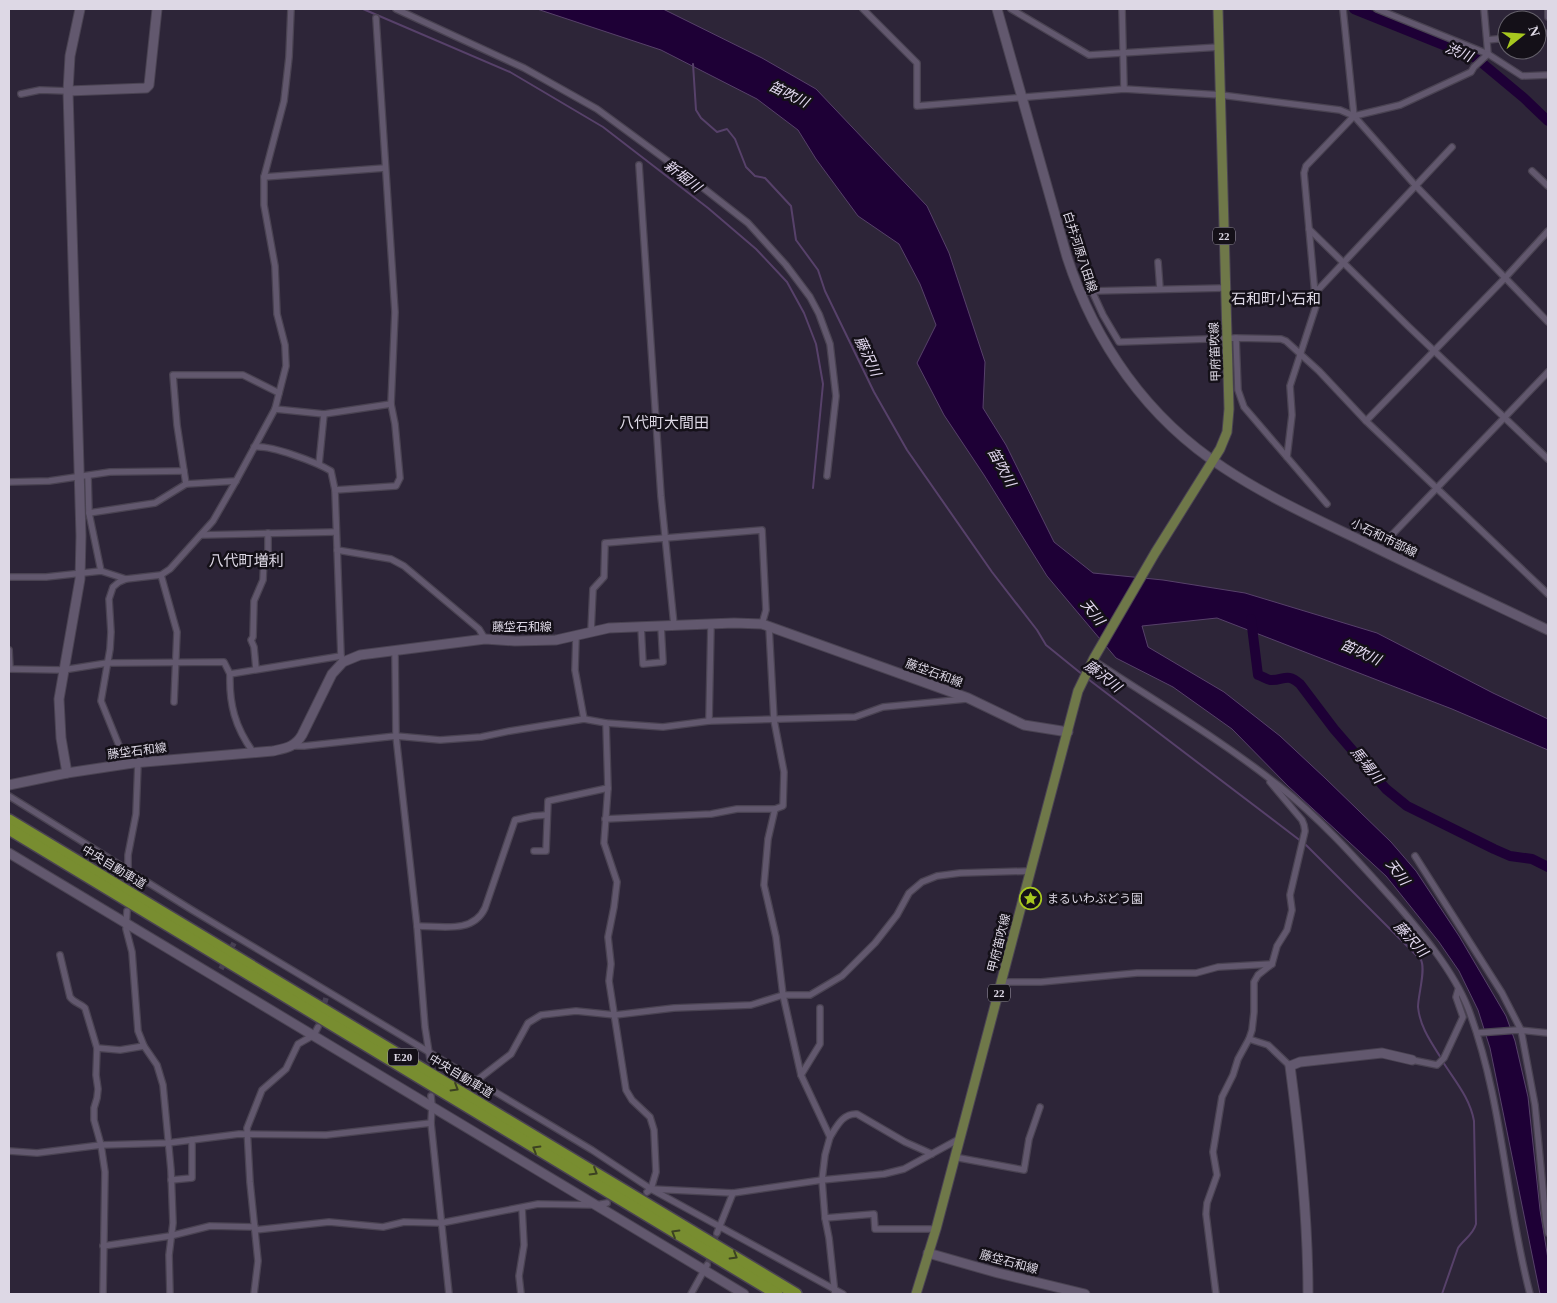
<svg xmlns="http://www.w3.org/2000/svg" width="1557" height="1303" font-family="'Times New Roman','Noto Sans JP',serif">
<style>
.water{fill:#1e0036;stroke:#57416a}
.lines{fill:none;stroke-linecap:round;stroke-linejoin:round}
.stream{stroke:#57416a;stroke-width:2}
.river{stroke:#1e0036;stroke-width:10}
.street-tunnel{stroke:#474052;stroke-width:5.5;stroke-dasharray:5.5 3;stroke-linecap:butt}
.street-casing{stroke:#4a4352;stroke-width:8}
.secondary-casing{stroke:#4a4352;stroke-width:11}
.primary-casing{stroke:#4a4352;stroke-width:11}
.highway-casing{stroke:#4a4352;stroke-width:14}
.street{stroke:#62586e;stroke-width:5.5}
.secondary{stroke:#62586e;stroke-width:9}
.primary{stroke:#6f7849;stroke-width:9}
.highway{stroke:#788d30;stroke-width:11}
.oneway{stroke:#3c4222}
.labels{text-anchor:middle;stroke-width:5;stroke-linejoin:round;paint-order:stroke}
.shield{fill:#141018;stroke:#a19ca8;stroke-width:1}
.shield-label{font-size:11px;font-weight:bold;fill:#ddd8e5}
.street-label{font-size:12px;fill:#ddd8e5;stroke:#141018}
.poi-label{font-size:12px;fill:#ddd8e5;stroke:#141018;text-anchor:start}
.water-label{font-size:14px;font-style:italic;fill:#e5dbf2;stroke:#141018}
.quarter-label{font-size:15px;fill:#ddd8e5;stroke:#141018}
</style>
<rect width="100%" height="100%" fill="#2d2538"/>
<polygon class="water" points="537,9 663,9 762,58 816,89 927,206 949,253 985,362 983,408 1006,445 1054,542 1093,573 1163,580 1245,593 1377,633 1493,693 1548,719 1548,750 1452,709 1217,618 1142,626 1148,647 1224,692 1280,736 1325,778 1391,842 1416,871 1459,936 1506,1016 1515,1041 1528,1097 1540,1210 1548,1259 1548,1294 1540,1294 1490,1048 1478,1010 1459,971 1439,942 1386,876 1288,786 1232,729 1173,687 1116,658 1047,576 984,475 944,415 917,363 936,325 920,284 899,244 858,216 816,159 798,130 757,99 661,50"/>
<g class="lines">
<g class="stream">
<polyline points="363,9 510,72 603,127 708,208 756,249 787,282 804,313 816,344 823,384 813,488"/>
<polyline points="693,64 696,110 701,118 717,132 727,129 735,139 746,167 755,176 765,178 791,206 796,240 818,270 825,291 874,392 907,450 992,572 1037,630 1046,645 1083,675"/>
<path d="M1088,679L1306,845L1421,960C1426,970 1418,995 1418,1007C1420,1027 1431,1042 1441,1058"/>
<path d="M1442,1294L1458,1248C1464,1239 1473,1235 1476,1224L1474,1121C1470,1098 1455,1081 1443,1062"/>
</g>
<g class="river">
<polyline points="1354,9 1476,58 1524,98 1548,121"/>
<path d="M1251,619L1258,675C1262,676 1266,679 1270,680C1284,681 1286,672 1300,684L1334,729L1386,789L1407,806L1494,849L1510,856L1532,859L1548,867"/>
</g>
<g class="street-tunnel">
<polyline points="221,969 234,943"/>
<polyline points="318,1027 326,998"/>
<polyline points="707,1265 717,1233"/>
</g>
<defs>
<g id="street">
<polyline points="396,9 524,68 597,109 684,173 748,223 786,265 810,297 819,314 830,344 836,396 827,476"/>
<polyline points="863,9 917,63 917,106 1124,89 1221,95 1340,110 1354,116 1415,185 1548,322"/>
<polyline points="1011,9 1089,55 1220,47"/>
<polyline points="1122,9 1124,89"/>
<polyline points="1343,9 1354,116"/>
<polyline points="1377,9 1488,54 1522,76 1548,75"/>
<polyline points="1484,9 1488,54"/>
<polyline points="1548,9 1548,17"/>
<polyline points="1537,34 1548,33"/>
<polyline points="1487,40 1507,38"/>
<polyline points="21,94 40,90 68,91"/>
<polyline points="639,165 661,496 674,625"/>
<polyline points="1532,171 1548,186"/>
<polyline points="264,177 385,168"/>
<polyline points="1309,229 1409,327 1548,459"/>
<polyline points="1158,262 1160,289"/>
<polyline points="1092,291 1103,315 1119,342 1236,338 1281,339 1286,341 1319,371 1366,421 1548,594"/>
<polyline points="1316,292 1452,147"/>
<polyline points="1080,293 1092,291 1225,288"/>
<polyline points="1236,338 1238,390 1244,407 1327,504"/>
<polyline points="275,409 324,414 391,404"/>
<polyline points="1366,421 1505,278 1548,231"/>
<path d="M254,447C271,445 316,462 331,471L335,490L341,656L343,662"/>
<polyline points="1287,457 1292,415 1290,386 1316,306 1304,173 1306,166 1354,116 1400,105 1471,72 1474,67 1488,54"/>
<polyline points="319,464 324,414"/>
<polyline points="88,476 89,513 101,571"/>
<polyline points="9,482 49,481 110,472 184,471"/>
<polyline points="186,484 177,425 173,375 243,375 279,393"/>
<polyline points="335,490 396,486 400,478 395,424 391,404 395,312 376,18"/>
<polyline points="89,513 155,503 186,484 236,481"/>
<polyline points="201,535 336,532"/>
<polyline points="1387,540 1548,372"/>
<polyline points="337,550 391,559 404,566 479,629 485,639"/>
<polyline points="161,575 177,632 174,702"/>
<polyline points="9,577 46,577 101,571 126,579"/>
<polyline points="641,626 643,664 663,662 661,626"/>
<polyline points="591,631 593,589 604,577 605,543 762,530 766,610 762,624"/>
<polyline points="576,636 575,670 584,719"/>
<polyline points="9,650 10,669"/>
<polyline points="395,651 396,736 417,926 425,1027 430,1059"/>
<path d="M1093,660C1155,701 1220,739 1279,786C1321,819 1358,861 1394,901C1420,931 1453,970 1468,1008C1503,1100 1505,1199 1530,1294"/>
<polyline points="9,669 63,670 107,663 224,662 230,674"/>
<polyline points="256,669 254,647 251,640 253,637 254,601 263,580 264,557 268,552 268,533"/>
<polyline points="709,721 711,624"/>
<polyline points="606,723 608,788 604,843 617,882 614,907 608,937 611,964 609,981 626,1090 632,1100 650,1117 654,1130 656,1172 651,1189"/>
<polyline points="293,746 304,746 396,736 440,740 481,737 510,731 584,719 606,723 663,727 709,721 855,717 883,707 966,699"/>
<path d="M253,752C235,727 229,704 230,674L341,656"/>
<polyline points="133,763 120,748 101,701 110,649 111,632 109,599 113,587 119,582 126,579 161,575 170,569 213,521 236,481 275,409 286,366 285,345 277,314 275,266 264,205 264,177 284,101 289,57 291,9"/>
<polyline points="9,796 192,910 592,1150 651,1189 843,1294"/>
<polyline points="775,809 768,839 764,885 776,937 783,995 801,1075 830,1137 825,1155 822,1180 825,1218 829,1238 835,1294"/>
<polyline points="605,819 711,814 737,809 775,809 783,806 784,772 774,720 769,627"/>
<polyline points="534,851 546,851 548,801 608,788"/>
<polyline points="1415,856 1502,993 1521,1030 1535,1105 1546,1222 1548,1233"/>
<polyline points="128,877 128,855 136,814 138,763"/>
<polyline points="127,911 126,929 132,952 138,1031 144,1046 157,1065 163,1085 171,1170 173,1223 169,1255 170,1294"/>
<path d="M417,926C441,926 473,934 485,908L515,820L533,816L546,815"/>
<path d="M60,955L70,997C74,1003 80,1003 85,1008L97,1048"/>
<polyline points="1002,982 1041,982 1137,973 1196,973 1218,967 1272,964"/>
<polyline points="1477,1033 1518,1030 1548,1033"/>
<polyline points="1249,1039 1268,1045 1290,1066"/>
<polyline points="1412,1060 1437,1065 1444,1058 1463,1017 1456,997 1458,990"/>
<polyline points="801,1075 820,1044 820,1008"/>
<polyline points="476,1081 511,1054 528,1023 541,1015 576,1011 615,1015 674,1008 751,1005 783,995 810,995 842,976 875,943 897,915 909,893 922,882 937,876 960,873 1030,871"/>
<polyline points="431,1096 432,1106 431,1123 449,1294"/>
<path d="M830,1137C837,1126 843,1113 857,1114L905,1142L932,1154"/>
<polyline points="9,1151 37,1153 101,1145 168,1143 239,1134 326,1135 431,1123"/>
<polyline points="954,1157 1024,1170 1029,1139 1040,1107"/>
<polyline points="171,1180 192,1178 192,1140"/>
<polyline points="647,1192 651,1189 733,1193 822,1180 884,1174 904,1169 959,1139"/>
<polyline points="825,1218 874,1214 875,1229 936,1229"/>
<polyline points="255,1230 329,1222 383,1227 404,1222 441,1223 538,1204 596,1205 607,1203"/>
<polyline points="717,1233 733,1193"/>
<polyline points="103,1246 170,1236 210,1226 255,1227"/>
<polyline points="103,1294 105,1172 101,1145 94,1120 94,1108 97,1098 98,1089 96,1075 97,1048 120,1050 144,1046"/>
<polyline points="254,1294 258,1261 250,1182 247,1128 262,1090 286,1069 298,1044 314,1035 318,1027"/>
<polyline points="521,1294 519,1276 524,1245 522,1208"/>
<polyline points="691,1294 707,1265"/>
<polyline points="1216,1294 1206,1214 1207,1203 1217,1175 1213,1152 1222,1097 1233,1075 1238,1059 1249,1039 1252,1030 1254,1012 1254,982 1258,975 1272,964 1277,946 1287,930 1292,910 1290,895 1305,831 1304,825 1302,820 1270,782"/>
</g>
<g id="secondary">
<path d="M997,9L1067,257C1095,343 1147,418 1224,468C1268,497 1316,519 1364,542C1425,572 1487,601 1548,630"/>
<polyline points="68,91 146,88 149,85 157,9"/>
<polyline points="67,773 61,738 59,699 80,579 81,536 68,91 70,56 80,9"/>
<path d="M9,785L67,773L133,763L273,751C286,748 295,747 302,735L332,674L343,662L360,655L485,639L515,641L556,640L609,628L734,623L762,624L968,698L1024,725L1068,732"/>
<polyline points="9,853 744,1294"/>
<polyline points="928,1253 998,1273 1085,1294"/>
<path d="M1308,1294C1308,1218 1300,1141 1290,1066L1300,1062L1382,1053L1412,1060"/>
</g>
<polyline id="primary" points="916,1294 936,1229 1078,691 1094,658 1155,553 1220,449 1227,432 1229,409 1218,9"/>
<g id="highway">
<polyline points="9,820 796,1294"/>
<polyline points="9,829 777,1294"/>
</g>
</defs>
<use href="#street" class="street-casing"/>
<use href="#secondary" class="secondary-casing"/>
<use href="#primary" class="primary-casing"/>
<use href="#highway" class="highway-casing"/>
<use href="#street" class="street"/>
<use href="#secondary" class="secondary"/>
<use href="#primary" class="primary"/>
<use href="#highway" class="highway"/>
</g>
<defs><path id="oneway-chevron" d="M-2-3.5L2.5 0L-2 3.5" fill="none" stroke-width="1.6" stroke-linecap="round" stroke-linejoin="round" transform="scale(1.25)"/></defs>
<g class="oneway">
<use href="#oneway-chevron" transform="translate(455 1088) rotate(31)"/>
<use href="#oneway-chevron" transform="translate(536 1149) rotate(-149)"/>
<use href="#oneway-chevron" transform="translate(594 1172) rotate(31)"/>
<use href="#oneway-chevron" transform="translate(675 1233) rotate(-149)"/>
<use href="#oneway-chevron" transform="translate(734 1256) rotate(31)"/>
</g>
<defs>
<symbol id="sight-ring" viewBox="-11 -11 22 22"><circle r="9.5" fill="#141018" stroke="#a7c81f" stroke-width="1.5"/><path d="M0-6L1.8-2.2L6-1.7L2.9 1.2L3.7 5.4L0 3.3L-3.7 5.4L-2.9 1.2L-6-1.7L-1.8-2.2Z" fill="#a7c81f"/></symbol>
</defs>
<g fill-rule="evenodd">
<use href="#sight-ring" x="1018" y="886" width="25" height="25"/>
</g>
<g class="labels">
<g class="shield">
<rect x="1213" y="227.5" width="22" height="17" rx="4"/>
<rect x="988" y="984.5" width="22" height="17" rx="4"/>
<rect x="388" y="1048.5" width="30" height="17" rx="4"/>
</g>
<g class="shield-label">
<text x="1224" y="240">22</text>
<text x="999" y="997">22</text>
<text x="403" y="1061">E20</text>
</g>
<g class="street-label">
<text transform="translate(1080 252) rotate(72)" y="4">白井河原八田線</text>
<text transform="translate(1215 352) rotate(-92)" y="4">甲府笛吹線</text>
<text transform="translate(1384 538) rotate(26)" y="4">小石和市部線</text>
<text x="522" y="631">藤垈石和線</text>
<text transform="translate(934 673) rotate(20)" y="4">藤垈石和線</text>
<text transform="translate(137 751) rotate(-7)" y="4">藤垈石和線</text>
<text transform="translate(114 867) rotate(31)" y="4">中央自動車道</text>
<text transform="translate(999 943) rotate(-76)" y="4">甲府笛吹線</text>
<text transform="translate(461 1076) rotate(31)" y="4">中央自動車道</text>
<text transform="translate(1009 1262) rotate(15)" y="4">藤垈石和線</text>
</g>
<g class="poi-label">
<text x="1047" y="903">まるいわぶどう園</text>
</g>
<g class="water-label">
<text transform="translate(1459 52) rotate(23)" y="5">渋川</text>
<text transform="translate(789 94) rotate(26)" y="5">笛吹川</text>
<text transform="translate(683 176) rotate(38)" y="5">新堀川</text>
<text transform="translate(868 356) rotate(65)" y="5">藤沢川</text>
<text transform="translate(1002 467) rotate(61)" y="5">笛吹川</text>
<text transform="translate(1093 612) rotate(51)" y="5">天川</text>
<text transform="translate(1361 652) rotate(24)" y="5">笛吹川</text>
<text transform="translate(1103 676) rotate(38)" y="5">藤沢川</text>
<text transform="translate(1367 765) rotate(51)" y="5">馬場川</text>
<text transform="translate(1398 872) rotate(53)" y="5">天川</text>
<text transform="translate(1411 939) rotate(48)" y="5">藤沢川</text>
</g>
<g class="quarter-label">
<text x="1276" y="304">石和町小石和</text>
<text x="664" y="428">八代町大間田</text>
<text x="246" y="566">八代町増利</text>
</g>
</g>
<rect width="1557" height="1303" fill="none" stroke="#ddd8e5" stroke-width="20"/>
<g transform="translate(1522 35) rotate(73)"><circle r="24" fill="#141018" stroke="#64606a"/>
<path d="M0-4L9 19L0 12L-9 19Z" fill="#a7c81f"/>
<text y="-8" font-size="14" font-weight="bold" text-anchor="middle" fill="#ddd8e5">N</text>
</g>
</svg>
